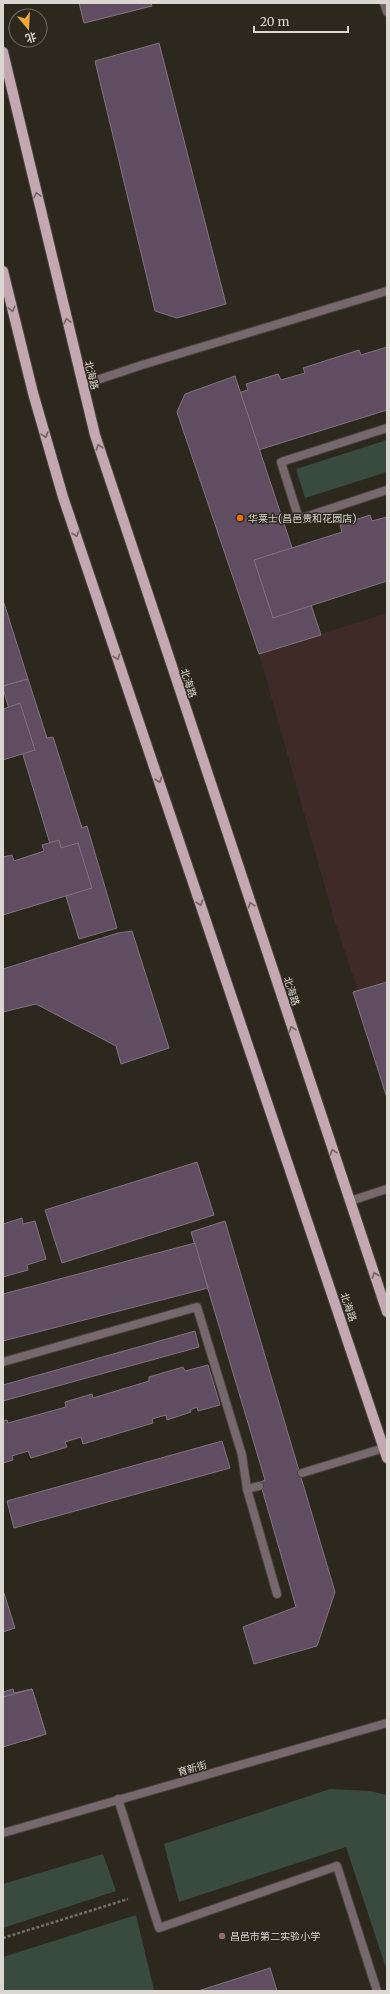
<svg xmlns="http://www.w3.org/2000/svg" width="390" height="1994" font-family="Merriweather,'Noto Sans SC',serif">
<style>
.industrial{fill:#3e2a27}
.green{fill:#384b3e}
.building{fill:#604d62;stroke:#7f757f}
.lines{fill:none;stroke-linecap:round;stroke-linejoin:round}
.service-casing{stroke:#48443b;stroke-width:10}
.minor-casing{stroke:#48443b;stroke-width:10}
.tertiary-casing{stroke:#48443b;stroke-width:10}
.primary-casing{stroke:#48443b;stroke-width:12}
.path{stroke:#737067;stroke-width:2.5;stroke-dasharray:3 2;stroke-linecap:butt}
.service{stroke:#76686d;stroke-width:8}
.minor{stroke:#76686d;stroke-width:8}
.tertiary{stroke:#76686d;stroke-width:8}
.primary{stroke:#c3a8b1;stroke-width:10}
.oneway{stroke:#706260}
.food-dot{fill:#e8710a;stroke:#2c281e;stroke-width:1.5}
.education-dot{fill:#8d6e63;stroke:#2c281e;stroke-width:1.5}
.labels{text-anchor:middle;stroke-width:3;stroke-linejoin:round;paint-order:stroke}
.street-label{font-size:10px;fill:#dad7d1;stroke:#2c281e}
.poi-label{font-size:10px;fill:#dad7d1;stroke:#2c281e;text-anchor:start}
</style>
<rect width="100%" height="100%" fill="#2c281e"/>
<polygon class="industrial" points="387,613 387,982 358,991 334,919 259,654"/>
<g class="green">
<polygon points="387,440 387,472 305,498 296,469"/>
<polygon points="330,1789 370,1791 387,1795 387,1971 346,1847 179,1902 164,1844"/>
<polygon points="103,1854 116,1891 3,1928 3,1884"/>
<polygon points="136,1915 154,1990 3,1991 3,1957"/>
</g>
<g class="building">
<polygon points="79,3 151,3 152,6 84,23"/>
<polygon points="159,43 226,304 177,318 155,311 95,61"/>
<polygon points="387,347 387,410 223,461 205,403 248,390 246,384 278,374 281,380 305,373 303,368 359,350 361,355"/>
<polygon points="235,376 321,635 259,654 177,412 185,394"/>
<polygon points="370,515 372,521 387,517 387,581 273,618 254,560 342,532 340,525"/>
<polygon points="3,600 28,679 3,686"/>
<polygon points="28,679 47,738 53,737 82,828 87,826 117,928 79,939 3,689 3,686"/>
<polygon points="20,703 35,750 3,760 3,709"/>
<polygon points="59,840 61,848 78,843 92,888 3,915 3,857 12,855 14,861 44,851 42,845"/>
<polygon points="132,931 169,1048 121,1064 116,1046 36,1004 3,1012 3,969 118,933"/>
<polygon points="387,982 387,1098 353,992"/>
<polygon points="197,1162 214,1215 62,1263 45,1210"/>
<polygon points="22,1218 23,1224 35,1221 46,1259 27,1265 28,1270 3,1277 3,1224"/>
<polygon points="225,1221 335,1592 317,1646 254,1664 243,1627 296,1607 260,1482 265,1480 191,1232"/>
<polygon points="195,1243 208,1288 3,1341 3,1294"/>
<polygon points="195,1331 199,1347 3,1401 3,1385"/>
<polygon points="208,1365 220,1405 198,1411 197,1407 190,1410 191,1412 167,1420 166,1415 152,1419 153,1423 83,1444 81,1437 65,1442 67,1447 31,1458 28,1451 12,1456 13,1460 3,1463 3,1421 7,1420 8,1423 66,1407 65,1402 92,1394 93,1398 149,1381 149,1377 183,1367 185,1371"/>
<polygon points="222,1441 230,1468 14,1528 7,1501"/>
<polygon points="3,1590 15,1628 3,1632"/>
<polygon points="13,1689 14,1693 32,1689 46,1734 24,1741 20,1730 3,1734 3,1692"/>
<polygon points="32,1689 46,1734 3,1747 3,1697"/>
<polygon points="270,1968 277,1991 198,1991"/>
</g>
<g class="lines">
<defs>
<g id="service">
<polyline points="384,3 387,12"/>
<polyline points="387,428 281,462 299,519 387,490"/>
<polyline points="350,1201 387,1189"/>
<polyline points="3,1362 197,1307 242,1455 247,1489 277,1594"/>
<polyline points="302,1473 384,1448"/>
<polyline points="247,1489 259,1486"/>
<polyline points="118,1799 159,1928 337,1866 377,1991"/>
</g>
<polyline id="minor" points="82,385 142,365 387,291"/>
<polyline id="tertiary" points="3,1833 387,1723"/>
<g id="primary">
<polyline points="3,52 95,435 387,1312"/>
<polyline points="3,271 33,393 63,497 387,1458"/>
</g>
</defs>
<use href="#service" class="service-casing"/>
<use href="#minor" class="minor-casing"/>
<use href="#tertiary" class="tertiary-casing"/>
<use href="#primary" class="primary-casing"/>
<polyline class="path" points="3,1938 128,1899"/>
<use href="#service" class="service"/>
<use href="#minor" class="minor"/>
<use href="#tertiary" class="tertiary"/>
<use href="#primary" class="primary"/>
</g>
<defs><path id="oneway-chevron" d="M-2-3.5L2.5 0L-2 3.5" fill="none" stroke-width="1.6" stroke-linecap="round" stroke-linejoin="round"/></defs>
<g class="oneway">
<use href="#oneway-chevron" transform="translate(37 195) rotate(-103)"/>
<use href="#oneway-chevron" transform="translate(12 309) rotate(76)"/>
<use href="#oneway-chevron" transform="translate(67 321) rotate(-103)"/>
<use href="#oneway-chevron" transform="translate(45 435) rotate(74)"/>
<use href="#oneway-chevron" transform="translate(99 447) rotate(-108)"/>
<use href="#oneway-chevron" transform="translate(76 534) rotate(71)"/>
<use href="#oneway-chevron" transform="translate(117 657) rotate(71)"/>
<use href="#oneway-chevron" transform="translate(159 780) rotate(71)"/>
<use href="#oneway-chevron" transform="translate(200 903) rotate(71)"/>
<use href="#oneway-chevron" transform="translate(251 905) rotate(-108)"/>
<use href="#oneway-chevron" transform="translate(292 1029) rotate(-108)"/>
<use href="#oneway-chevron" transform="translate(333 1152) rotate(-108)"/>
<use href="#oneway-chevron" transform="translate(375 1275) rotate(-109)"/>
</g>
<circle class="food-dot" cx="240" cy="518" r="4"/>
<circle class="education-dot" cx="222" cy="1936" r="4"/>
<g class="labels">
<g class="street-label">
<text transform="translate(92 375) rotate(76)" y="4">北海路</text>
<text transform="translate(189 683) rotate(72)" y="4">北海路</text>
<text transform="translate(292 991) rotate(72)" y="4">北海路</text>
<text transform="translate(349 1307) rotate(71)" y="4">北海路</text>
<text transform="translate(192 1768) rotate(-16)" y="4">育新街</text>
</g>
<g class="poi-label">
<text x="248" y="522">华莱士(昌邑贵和花园店)</text>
<text x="230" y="1940">昌邑市第二实验小学</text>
</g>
</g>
<rect width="390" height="1994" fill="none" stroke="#dad7d1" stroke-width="8"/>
<g transform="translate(28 28) rotate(162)"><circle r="19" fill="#2c281e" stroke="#726e66"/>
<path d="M0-3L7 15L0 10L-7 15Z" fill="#f1a63f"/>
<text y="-6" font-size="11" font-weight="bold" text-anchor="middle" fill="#dad7d1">北</text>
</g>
<path d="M254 26v6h94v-6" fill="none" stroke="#dad7d1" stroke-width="2"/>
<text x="260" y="26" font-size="12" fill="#dad7d1" stroke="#2c281e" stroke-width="3" paint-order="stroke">20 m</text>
</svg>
